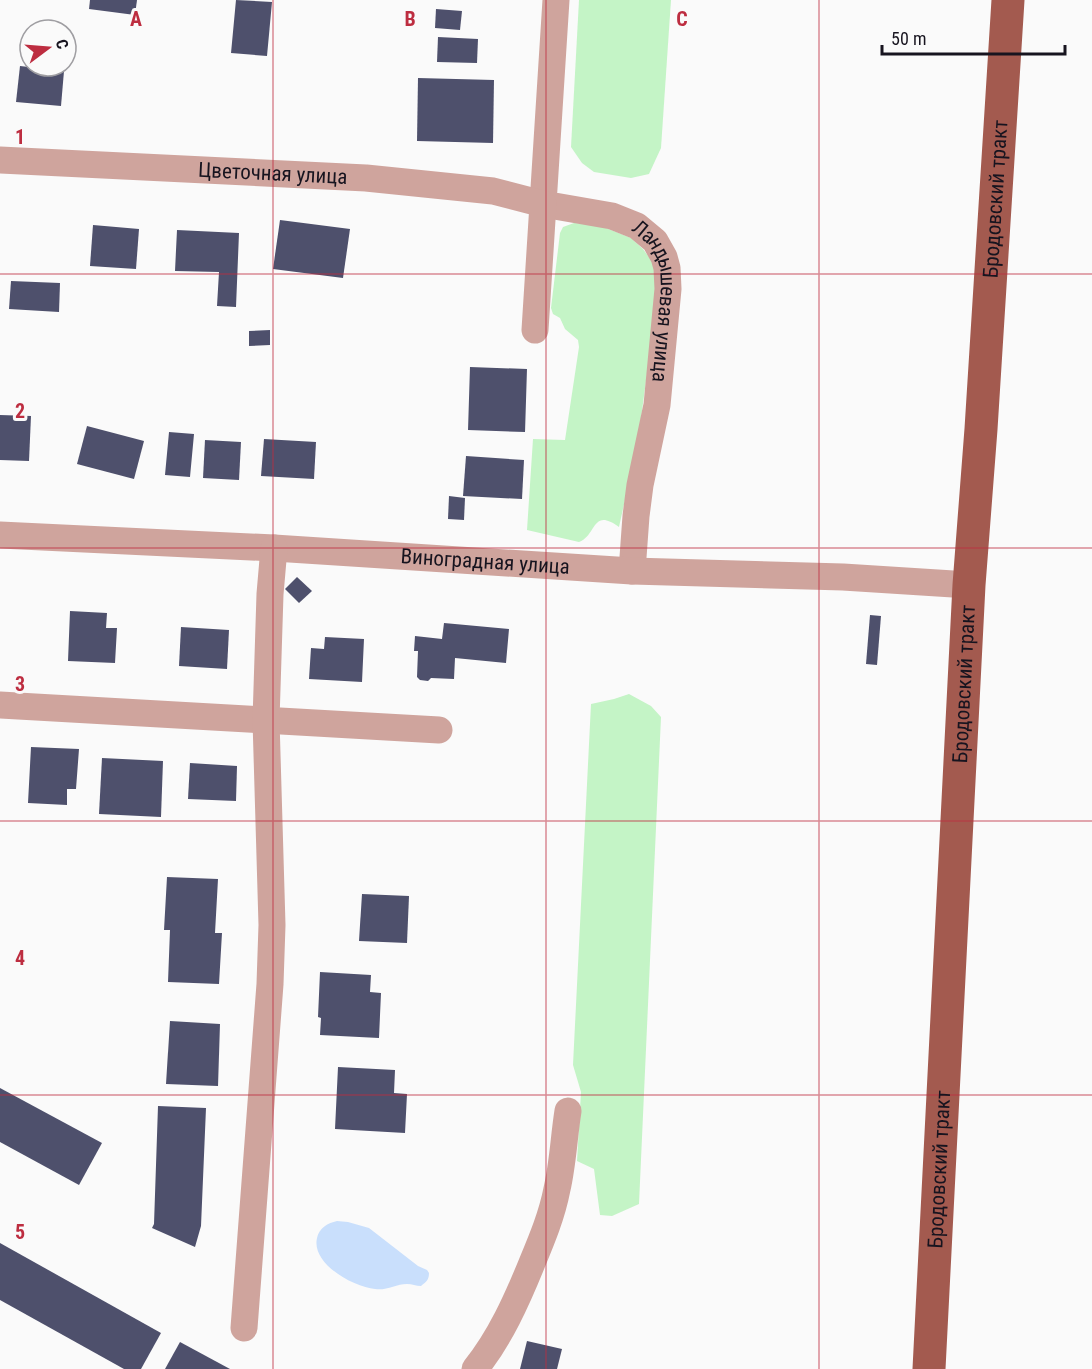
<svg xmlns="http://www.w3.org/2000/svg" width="1092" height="1369" font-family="'Roboto Condensed',sans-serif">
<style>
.green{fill:#c4f4c6}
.water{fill:#c9dffc}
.building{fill:#4e506c}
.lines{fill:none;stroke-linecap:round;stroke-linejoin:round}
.minor{stroke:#cfa49d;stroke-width:27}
.major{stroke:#a35a4f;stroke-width:33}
.grid{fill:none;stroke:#bd2d40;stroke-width:1.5;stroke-opacity:0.55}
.labels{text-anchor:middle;stroke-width:6;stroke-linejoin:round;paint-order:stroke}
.street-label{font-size:21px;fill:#17141f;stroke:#fafafa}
.grid-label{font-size:20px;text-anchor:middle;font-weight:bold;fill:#bd2d40;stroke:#fafafa;stroke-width:6;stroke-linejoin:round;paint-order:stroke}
</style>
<rect width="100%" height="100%" fill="#fafafa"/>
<g class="green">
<polygon points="579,0 671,0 661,148 649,174 631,178 594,172 582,163 571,147"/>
<path d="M574,223L596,224L631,238L643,249L654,264L657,298L638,441L619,527C592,507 597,535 579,542L527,530L533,439L565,440L579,347L578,340L565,329L560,318L553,314L551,308L560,233L563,227Z"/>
<polygon points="629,694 651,706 661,717 639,1204 612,1216 600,1215 594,1169 577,1161 581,1092 573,1065 591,704 614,699"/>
</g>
<path class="water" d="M337,1221L348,1222L369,1228L418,1266L427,1270L429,1273C429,1280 426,1282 421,1286C416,1286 412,1284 407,1284C396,1284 386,1291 375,1289C354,1287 311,1264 317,1238C319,1228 328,1223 337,1221Z"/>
<g class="building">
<polygon points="90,0 137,0 135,15 89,9"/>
<polygon points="236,0 272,2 267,56 231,53"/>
<polygon points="436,9 462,11 460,30 435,28"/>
<polygon points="438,37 478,39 477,63 437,62"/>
<polygon points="20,66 64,71 61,106 16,102"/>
<polygon points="418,78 494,80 493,143 417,141"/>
<polygon points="280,220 350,229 343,278 273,269"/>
<polygon points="93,225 139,229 136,269 90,266"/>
<polygon points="177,230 239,233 236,307 217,306 219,272 175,271"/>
<polygon points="11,281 60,283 59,312 9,309"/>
<polygon points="270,330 270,345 249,346 249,331"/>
<polygon points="470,367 527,369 525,432 468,430"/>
<polygon points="0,415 31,416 29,461 0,460"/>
<polygon points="87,426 144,441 134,479 77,464"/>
<polygon points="169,432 194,434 190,477 165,475"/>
<polygon points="264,439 316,442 314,479 261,476"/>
<polygon points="205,440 241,442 239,480 203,478"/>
<polygon points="466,456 524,460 522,499 463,496"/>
<polygon points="449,496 465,498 464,520 448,519"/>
<polygon points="297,577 312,591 299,603 285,589"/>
<polygon points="70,611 107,613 106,628 117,628 115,663 68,661"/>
<polygon points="870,615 881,616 877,665 866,664"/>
<polygon points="444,623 509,629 506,663 455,658 454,679 431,678 428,681 420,680 417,677 418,651 414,651 415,636 442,639"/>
<polygon points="181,627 229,630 227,669 179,666"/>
<polygon points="325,637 364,639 362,682 309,679 311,648 324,649"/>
<polygon points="31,747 79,749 76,789 67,789 67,805 28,803"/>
<polygon points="102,758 163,761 161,817 99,814"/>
<polygon points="190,763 237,766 236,801 188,799"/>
<polygon points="167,877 218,879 215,933 222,933 219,984 168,982 170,930 164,930"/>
<polygon points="362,894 409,896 407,943 359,941"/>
<polygon points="320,972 371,975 370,992 381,993 379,1038 320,1035 321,1018 318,1017"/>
<polygon points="170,1021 220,1024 218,1086 166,1084"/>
<polygon points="338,1067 395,1070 394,1093 407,1094 405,1133 335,1129"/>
<polygon points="0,1088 102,1143 79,1185 0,1142"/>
<polygon points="158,1106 206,1108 201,1226 195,1247 152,1228 154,1224"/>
<polygon points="0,1243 161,1333 141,1369 124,1369 0,1300"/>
<polygon points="527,1341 562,1349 557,1369 520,1369"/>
<polygon points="180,1342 230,1369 165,1369"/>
</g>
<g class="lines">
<g class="minor">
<path id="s1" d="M556,0L543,204L612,216L637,226L655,241L664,257L667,268L668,289L657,405L640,485L636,516L632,571"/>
<path id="s2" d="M0,160L366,178L493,191L543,204L535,330"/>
<path id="s3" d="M0,535L274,548L632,571L843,577L969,585"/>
<polyline points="0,705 439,730"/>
<polyline points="244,1328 270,984 272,925 266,720 270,594 274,548"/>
<path d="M475,1369C500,1338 517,1300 532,1263C542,1239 552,1215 557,1189C563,1163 564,1136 568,1111"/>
</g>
<path class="major" id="s4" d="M929,1369L969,585L981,429L1008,0"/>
</g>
<path class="grid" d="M273,0V1369M546,0V1369M819,0V1369M0,274H1092M0,548H1092M0,821H1092M0,1095H1092"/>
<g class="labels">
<g class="street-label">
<text dy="7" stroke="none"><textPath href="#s2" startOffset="273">Цветочная улица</textPath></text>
<text dy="7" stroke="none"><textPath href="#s4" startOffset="1172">Бродовский тракт</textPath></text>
<text dy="7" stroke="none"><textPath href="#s1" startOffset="384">Ландышевая улица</textPath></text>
<text dy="7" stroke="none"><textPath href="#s3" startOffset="486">Виноградная улица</textPath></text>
<text dy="7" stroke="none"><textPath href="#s4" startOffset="686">Бродовский тракт</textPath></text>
<text dy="7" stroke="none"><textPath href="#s4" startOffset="200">Бродовский тракт</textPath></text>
</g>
</g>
<g class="grid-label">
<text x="136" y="26">A</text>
<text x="410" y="26">B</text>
<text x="682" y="26">C</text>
<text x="20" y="144">1</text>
<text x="20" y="418">2</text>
<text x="20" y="691">3</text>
<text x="20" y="965">4</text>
<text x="20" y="1239">5</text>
</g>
<g transform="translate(48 48) rotate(74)"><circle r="28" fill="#fafafa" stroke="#9f9ea2" stroke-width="1.5"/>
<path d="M0-4.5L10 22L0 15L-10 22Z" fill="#bd2d40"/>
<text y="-9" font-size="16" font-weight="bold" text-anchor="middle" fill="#17141f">С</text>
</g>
<path d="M882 45v9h183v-9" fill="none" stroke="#17141f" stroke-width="3"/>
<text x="891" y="45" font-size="18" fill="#17141f" stroke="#fafafa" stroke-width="4.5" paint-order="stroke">50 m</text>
</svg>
